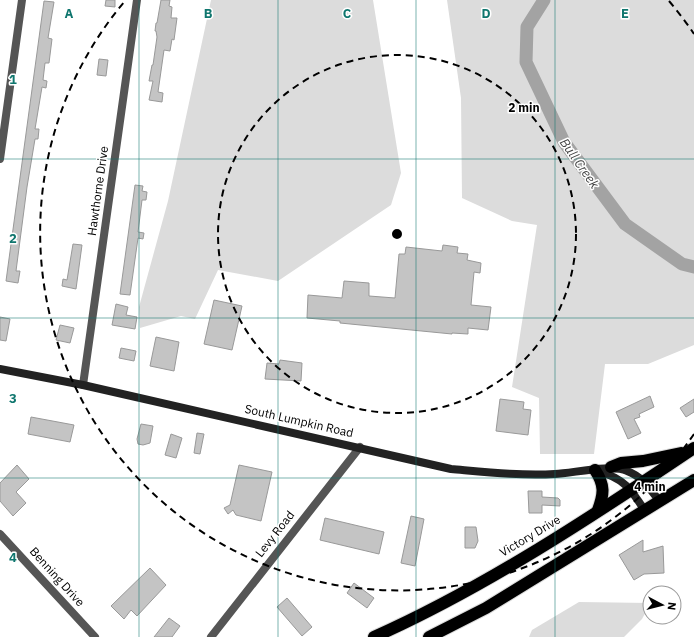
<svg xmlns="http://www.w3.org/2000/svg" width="694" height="637" font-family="'IBM Plex Sans',sans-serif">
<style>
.green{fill:#dcdcdc}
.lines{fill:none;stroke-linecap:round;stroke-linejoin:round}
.river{stroke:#a3a3a3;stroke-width:13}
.building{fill:#c4c4c4;stroke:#999}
.highway-casing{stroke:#dbdbdb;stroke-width:14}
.street{stroke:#555;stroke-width:8}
.secondary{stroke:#222;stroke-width:8}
.highway{stroke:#000;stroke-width:12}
.grid{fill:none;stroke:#0f766e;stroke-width:1;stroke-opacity:0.55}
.ring{fill:none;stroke:#000;stroke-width:2;stroke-dasharray:7 5}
.labels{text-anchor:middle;stroke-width:3;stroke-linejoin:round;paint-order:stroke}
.street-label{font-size:12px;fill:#000;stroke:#fff}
.water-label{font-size:13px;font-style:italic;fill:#444;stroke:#fff}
.grid-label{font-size:13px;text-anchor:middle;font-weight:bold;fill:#0f766e;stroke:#fff;stroke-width:3;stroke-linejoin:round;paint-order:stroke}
.centre{fill:#000;stroke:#fff;stroke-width:2}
.ring-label{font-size:12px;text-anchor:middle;font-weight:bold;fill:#000;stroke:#fff;stroke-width:3;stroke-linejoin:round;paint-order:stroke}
</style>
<rect width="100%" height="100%" fill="#fff"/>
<g class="green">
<polygon points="211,0 373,0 401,173 391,205 278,281 218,270 195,319 181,316 140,328 139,307 168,201"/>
<polygon points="447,0 694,0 694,345 648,364 605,364 594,454 540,454 539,398 512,387 537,225 512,221 462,198 461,98"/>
<polygon points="579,602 650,603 650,604 642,619 624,637 529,637 532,630"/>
</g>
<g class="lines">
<polyline class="river" points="544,0 527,27 526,62 564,142 625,224 682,264 694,267"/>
</g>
<g class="building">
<polygon points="106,0 115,0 115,7 105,6"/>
<polygon points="161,0 170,0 169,6 172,7 171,18 177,18 174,40 172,39 170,51 164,50 158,92 163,93 162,102 149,100 153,81 149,81 152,65 153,65 157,37 156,31 155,31 156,23 157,23"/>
<polygon points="44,1 54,2 48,38 52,39 49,63 45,63 43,80 47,81 46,88 42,87 35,129 39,129 38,139 35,139 27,187 16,271 20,271 18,283 6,281"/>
<polygon points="99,59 108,60 106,76 97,75"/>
<polygon points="135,185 143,186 142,191 147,192 146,200 142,200 138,232 144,233 143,239 138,238 130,295 120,294"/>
<polygon points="73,244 82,245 76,289 62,286 63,279 67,280"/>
<polygon points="443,245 458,247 457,253 468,254 467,260 481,263 480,273 474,272 471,305 491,307 488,330 468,328 468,334 452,333 452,334 340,323 340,321 307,318 308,295 342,298 344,281 369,283 369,296 395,298 399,254 405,254 406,247 442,251"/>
<polygon points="214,300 242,306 232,350 204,344"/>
<polygon points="116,304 128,307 126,315 137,317 135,329 112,325"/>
<polygon points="0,317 10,319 6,341 0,340"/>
<polygon points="60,325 74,328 70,343 56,340"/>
<polygon points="156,337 179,342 174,371 150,366"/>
<polygon points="121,348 136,351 134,361 119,358"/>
<polygon points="280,360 302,363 301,381 265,379 267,363 279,364"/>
<polygon points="650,396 654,407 639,414 640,417 634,419 641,433 628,439 616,412"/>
<polygon points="500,399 524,402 523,409 531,410 528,435 496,431"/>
<polygon points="694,399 694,412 686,417 680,408"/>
<polygon points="31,417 74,425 70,442 28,434"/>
<polygon points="141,424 153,426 150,443 143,445 138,444 137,439"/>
<polygon points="197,433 204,434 200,454 194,453"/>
<polygon points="171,434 182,438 176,458 165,455"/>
<polygon points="17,465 29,479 16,492 26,503 13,516 0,501 0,483"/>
<polygon points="239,465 272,472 261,521 236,515 233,510 228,514 224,508 230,505"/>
<polygon points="528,491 542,491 542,497 558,498 560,500 560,506 542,505 542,513 529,513"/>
<polygon points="411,516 424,519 415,566 401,563"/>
<polygon points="325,518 384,532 379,554 320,540"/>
<polygon points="465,527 476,527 478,541 475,548 465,548"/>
<polygon points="643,540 643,552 663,546 664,573 644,574 634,580 619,555"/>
<polygon points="150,568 166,585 137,616 131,610 124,619 111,606"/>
<polygon points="354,583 374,598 367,608 347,593"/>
<polygon points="287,598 312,627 302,636 277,607"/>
<polygon points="169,618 180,626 172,637 154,637"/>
</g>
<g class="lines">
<defs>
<g id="highway">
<polyline points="611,467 621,463 643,461 681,453"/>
<path d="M595,470C605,485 604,494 598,510"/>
<path d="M374,637C484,588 593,516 694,448"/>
<polyline points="429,637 486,608 694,480"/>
</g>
</defs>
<use href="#highway" class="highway-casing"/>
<g class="street">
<polyline points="0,159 22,0"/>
<polyline points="83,385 137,0"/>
<polyline points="0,534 95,637"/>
<polyline points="211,637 360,447"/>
</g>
<g class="secondary">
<path d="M0,369L83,385L451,469C485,472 520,476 555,474C574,473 612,464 627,471C643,477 650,489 660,502"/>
<path d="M597,471C624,478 631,489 645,511"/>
</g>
<use href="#highway" class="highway"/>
</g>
<path class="grid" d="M139,0V637M278,0V637M416,0V637M555,0V637M0,159H694M0,318H694M0,478H694"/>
<g class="ring">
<circle cx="397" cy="234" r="179"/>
<path d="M694 434A358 358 0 1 1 125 1M669 1A358 358 0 0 1 694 34"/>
</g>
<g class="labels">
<g class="street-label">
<text transform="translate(98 191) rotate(-82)" y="4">Hawthorne Drive</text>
<text transform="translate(299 421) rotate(13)" y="4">South Lumpkin Road</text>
<text transform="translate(275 534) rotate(-52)" y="4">Levy Road</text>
<text transform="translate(530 536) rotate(-31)" y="4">Victory Drive</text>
<text transform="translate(57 577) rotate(48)" y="4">Benning Drive</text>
</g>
<g class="water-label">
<text transform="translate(580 163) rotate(55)" y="5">Bull Creek</text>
</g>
</g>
<g class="grid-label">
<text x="69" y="18">A</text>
<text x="208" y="18">B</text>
<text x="347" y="18">C</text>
<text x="486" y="18">D</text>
<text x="625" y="18">E</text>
<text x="13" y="84">1</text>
<text x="13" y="243">2</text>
<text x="13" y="403">3</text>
<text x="13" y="562">4</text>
</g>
<circle cx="397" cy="234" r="6" class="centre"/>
<g class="ring-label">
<text x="524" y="112">2 min</text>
<text x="650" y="491">4 min</text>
</g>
<g transform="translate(662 605) rotate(97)"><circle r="19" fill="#ffffff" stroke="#999999"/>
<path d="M0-3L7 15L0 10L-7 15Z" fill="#000000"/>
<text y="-6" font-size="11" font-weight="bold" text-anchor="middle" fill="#000000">N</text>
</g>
</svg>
